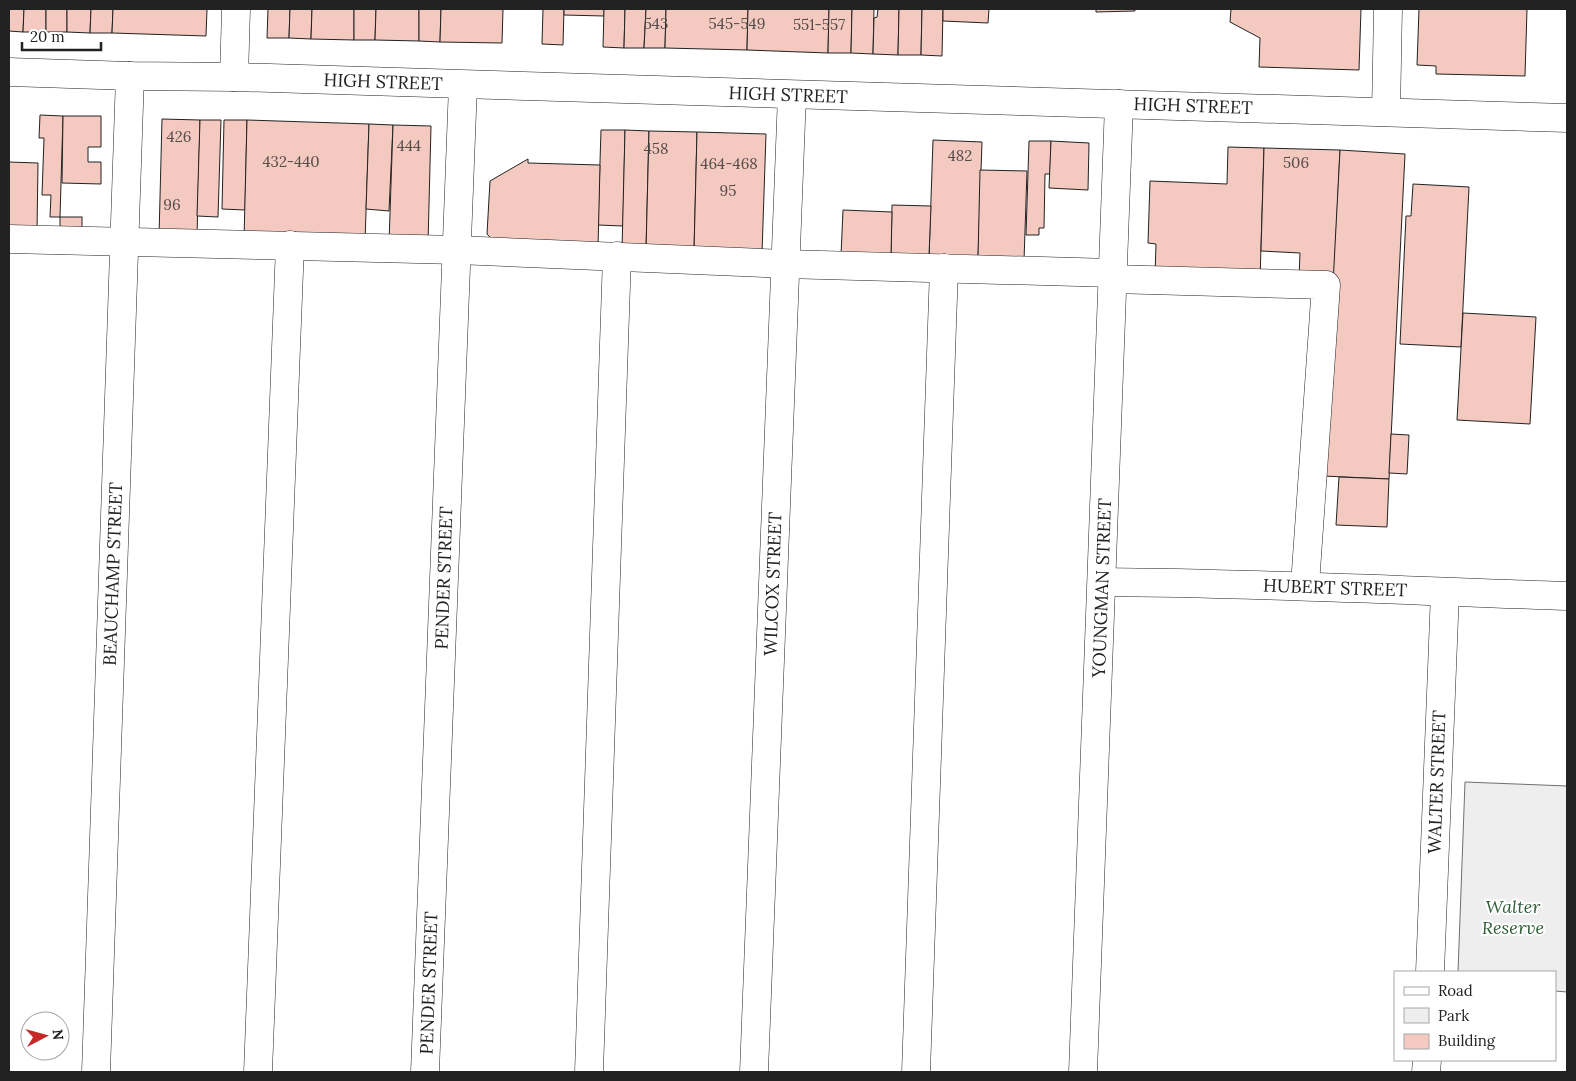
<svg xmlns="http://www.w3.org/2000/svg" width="1576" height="1081" font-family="Lora,serif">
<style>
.green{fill:#eee;stroke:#6f6f6f}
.building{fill:#f3c9c0;stroke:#222}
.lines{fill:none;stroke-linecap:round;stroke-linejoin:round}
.minor-casing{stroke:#222;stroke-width:29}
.major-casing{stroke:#222;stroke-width:29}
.minor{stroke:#fff;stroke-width:28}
.major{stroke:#fff;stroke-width:28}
.labels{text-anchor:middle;stroke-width:4;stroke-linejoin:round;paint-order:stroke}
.number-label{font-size:15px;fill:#564c4a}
.street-label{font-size:18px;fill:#222;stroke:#fff}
.park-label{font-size:18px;font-style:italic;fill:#2f5e38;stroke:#fff}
</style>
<rect width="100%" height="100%" fill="#fff"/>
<polygon class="green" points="1465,782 1567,786 1567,992 1555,991 1555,972 1458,972"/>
<g class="building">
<polygon points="9,9 24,9 23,32 9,31"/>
<polygon points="24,9 46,9 46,32 23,32"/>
<rect x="46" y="9" width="21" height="23"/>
<polygon points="67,9 91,9 90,33 67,32"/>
<polygon points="91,9 113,9 112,33 90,33"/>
<polygon points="113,9 207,9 206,36 112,33"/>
<polygon points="268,9 290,9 289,38 267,38"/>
<polygon points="290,9 312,9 311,39 289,38"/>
<polygon points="312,9 354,9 354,40 311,39"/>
<polygon points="354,9 376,9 375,40 354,40"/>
<polygon points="376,9 419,9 419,41 375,40"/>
<polygon points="419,9 441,9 440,42 419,41"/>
<polygon points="441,9 503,9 502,43 440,42"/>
<polygon points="543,9 564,9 563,45 542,44"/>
<polygon points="564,9 604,9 604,16 564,15"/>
<polygon points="604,9 625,9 624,48 603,47"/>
<polygon points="625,9 646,9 644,48 624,48"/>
<polygon points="646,9 666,9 665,48 644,48"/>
<polygon points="666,9 748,9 747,50 665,48"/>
<polygon points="748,9 829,9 828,53 747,50"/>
<polygon points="829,9 852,9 851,53 828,53"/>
<polygon points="852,9 874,9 873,54 851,53"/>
<polygon points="878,9 899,9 898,55 873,54 874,18 877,17"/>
<polygon points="899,9 922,9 921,55 898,55"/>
<polygon points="922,9 943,9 942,56 921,55"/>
<polygon points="943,9 989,9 988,23 943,21"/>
<polygon points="1096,9 1135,9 1135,11 1096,12"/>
<polygon points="1231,9 1361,9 1359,70 1259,67 1260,38 1230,22"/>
<polygon points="1419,9 1527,9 1525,76 1436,74 1436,66 1417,65"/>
<polygon points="40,115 63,116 60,217 50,217 51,195 42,195 44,138 39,138"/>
<polygon points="63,116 101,116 101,147 88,147 88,162 101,162 101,184 62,183"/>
<polygon points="162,119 200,120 197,237 159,237"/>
<polygon points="200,120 221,120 218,217 197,216"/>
<polygon points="224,120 247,120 245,210 222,209"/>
<polygon points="247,120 369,124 365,242 244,239"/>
<polygon points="369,124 393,125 389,211 366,209"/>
<polygon points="393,125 431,126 428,244 389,243"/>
<polygon points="601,130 625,130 623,226 598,225"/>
<polygon points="625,130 649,131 646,250 622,249"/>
<polygon points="649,131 697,132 694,251 646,250"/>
<polygon points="697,132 766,134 762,253 694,251"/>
<polygon points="933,140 982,142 978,259 929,258"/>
<polygon points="1029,141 1051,141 1050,174 1045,174 1044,228 1039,228 1039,235 1026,235"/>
<polygon points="1051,141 1089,143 1088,190 1049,188"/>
<polygon points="1228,147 1264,148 1260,280 1155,276 1156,244 1148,243 1150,181 1227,184"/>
<polygon points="1264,148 1340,150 1334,279 1299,277 1300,253 1261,251"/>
<polygon points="1340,150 1405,154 1389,479 1323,476"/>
<polygon points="528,159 528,163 600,165 598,248 499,247 487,234 490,181"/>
<polygon points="9,162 38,163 37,232 9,231"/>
<polygon points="980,170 1027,171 1024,261 978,259"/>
<polygon points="1413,184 1469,187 1461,347 1400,344 1406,216 1411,216"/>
<polygon points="892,205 931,206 929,255 891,254"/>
<polygon points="843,210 892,212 891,256 841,255"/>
<rect x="60" y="217" width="22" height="17"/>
<polygon points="1463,313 1536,317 1530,424 1457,420"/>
<polygon points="1391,434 1409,435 1407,474 1389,473"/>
<polygon points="1339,477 1389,479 1387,527 1336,525"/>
</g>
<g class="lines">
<defs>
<g id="minor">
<polyline points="234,77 236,9"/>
<polyline points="1386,112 1388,9"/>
<polyline points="9,239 457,250 785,264 1112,273"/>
<polyline points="1112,279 1326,285 1305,585"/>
<path d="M1102,582C1257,583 1412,591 1567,596"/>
<polyline points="1430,972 1445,592"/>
<polyline points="96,1072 130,76"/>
<polyline points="258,1072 290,245"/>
<polyline points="425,1072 463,85"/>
<polyline points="589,1072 617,256"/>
<polyline points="754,1072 792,95"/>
<polyline points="916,1072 944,268"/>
<polyline points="1083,1072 1119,104"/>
<polyline points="1426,1072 1427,1060"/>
</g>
<polyline id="major" points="9,72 130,76 234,77 1567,118"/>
</defs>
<use href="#minor" class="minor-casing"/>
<use href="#major" class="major-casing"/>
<use href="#minor" class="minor"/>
<use href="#major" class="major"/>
</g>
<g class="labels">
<g class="number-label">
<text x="656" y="29">543</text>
<text x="737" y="29">545-549</text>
<text x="819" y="30">551-557</text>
<text x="179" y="142">426</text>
<text x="409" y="151">444</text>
<text x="656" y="154">458</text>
<text x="960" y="161">482</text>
<text x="291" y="167">432-440</text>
<text x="1296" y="168">506</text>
<text x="729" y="169">464-468</text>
<text x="728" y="196">95</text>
<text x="172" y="210">96</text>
</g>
<g class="street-label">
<text transform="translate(383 82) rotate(2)" y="6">HIGH STREET</text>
<text transform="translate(788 95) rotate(2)" y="6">HIGH STREET</text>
<text transform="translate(1193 106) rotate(2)" y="6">HIGH STREET</text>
<text transform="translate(113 574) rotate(-88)" y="6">BEAUCHAMP STREET</text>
<text transform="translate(444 578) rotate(-88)" y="6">PENDER STREET</text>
<text transform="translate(773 584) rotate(-88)" y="6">WILCOX STREET</text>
<text transform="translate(1102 588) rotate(-88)" y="6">YOUNGMAN STREET</text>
<text transform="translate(1335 588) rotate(2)" y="6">HUBERT STREET</text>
<text transform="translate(1437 782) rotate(-88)" y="6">WALTER STREET</text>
<text transform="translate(429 983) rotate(-88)" y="6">PENDER STREET</text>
</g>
<g class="park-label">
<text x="1513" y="913">Walter<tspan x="1513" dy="21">Reserve</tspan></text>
</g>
</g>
<rect width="1576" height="1081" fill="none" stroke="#222222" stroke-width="20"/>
<rect x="1394" y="971" width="162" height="90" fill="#ffffff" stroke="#a7a7a7"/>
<rect x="1404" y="987" width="25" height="8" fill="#ffffff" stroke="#a7a7a7"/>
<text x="1438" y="996" font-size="15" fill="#222222">Road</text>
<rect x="1404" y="1008" width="25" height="15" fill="#eeeeee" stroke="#a7a7a7"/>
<text x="1438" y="1021" font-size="15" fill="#222222">Park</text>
<rect x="1404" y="1034" width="25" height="15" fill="#f3c9c0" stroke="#a7a7a7"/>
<text x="1438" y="1046" font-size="15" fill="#222222">Building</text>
<g transform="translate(45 1036) rotate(84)"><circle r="24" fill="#ffffff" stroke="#a7a7a7"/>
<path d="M0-4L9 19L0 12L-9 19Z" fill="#c62828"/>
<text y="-8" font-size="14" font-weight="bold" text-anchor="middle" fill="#222222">N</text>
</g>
<path d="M22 42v8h79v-8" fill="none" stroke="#222222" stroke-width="2.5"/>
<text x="30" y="42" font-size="15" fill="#222222" stroke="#ffffff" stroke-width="4" paint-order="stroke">20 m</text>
</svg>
